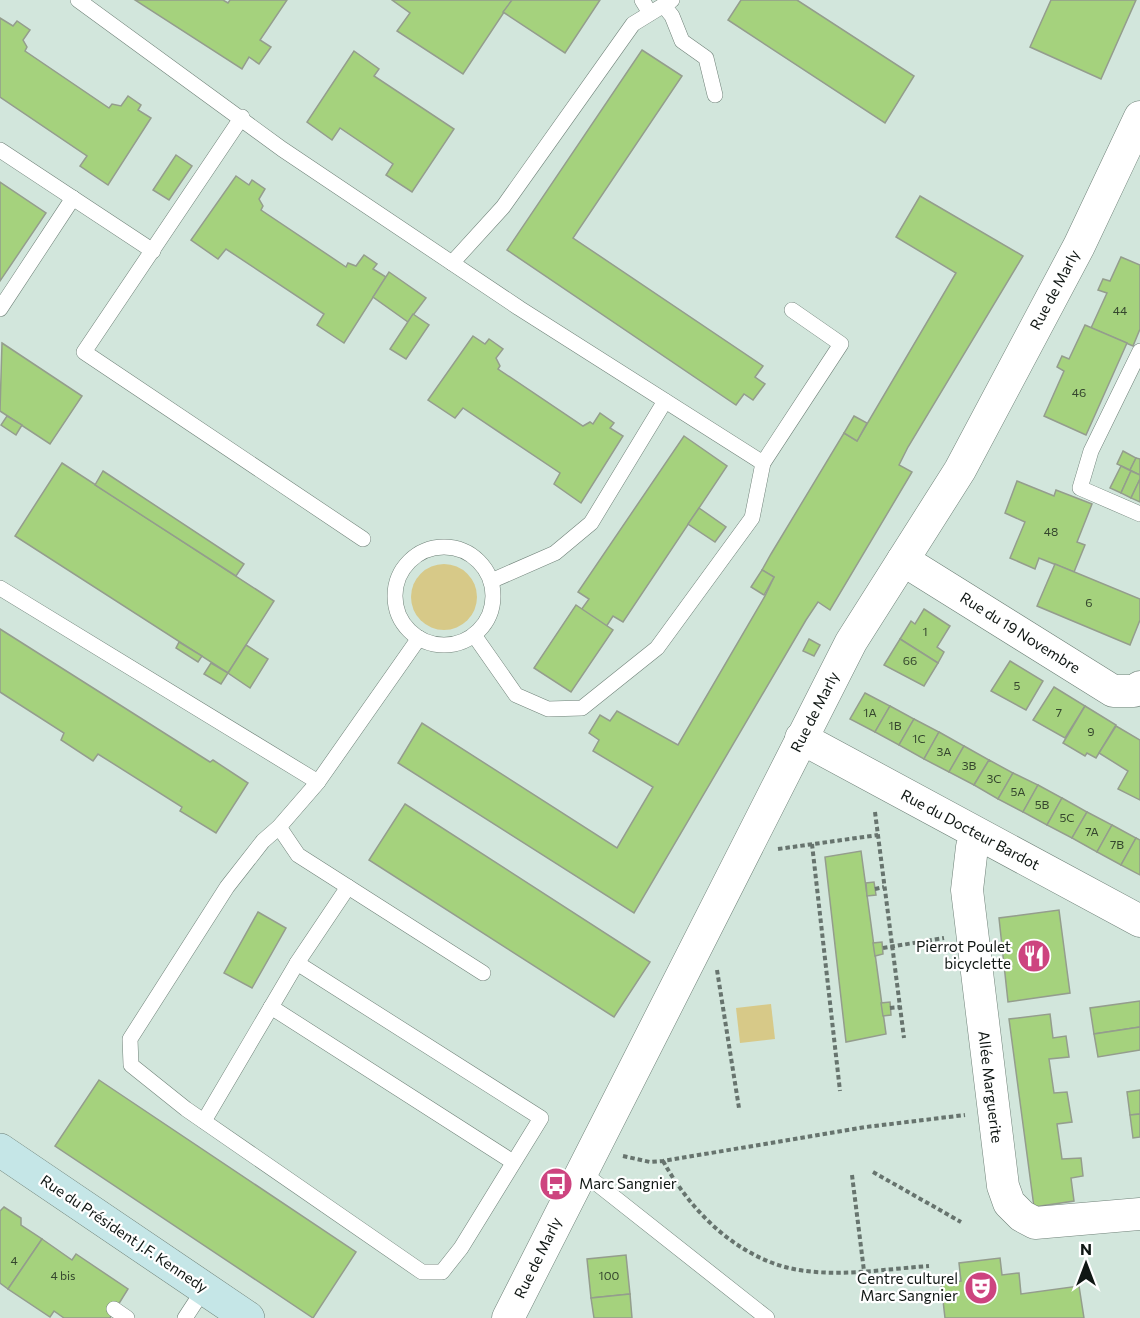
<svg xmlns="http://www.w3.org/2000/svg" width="1140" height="1318" font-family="Commissioner,sans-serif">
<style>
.green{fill:#d7c988}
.building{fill:#a5d27d;stroke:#949d8d;stroke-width:1.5}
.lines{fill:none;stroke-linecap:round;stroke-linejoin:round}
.lane-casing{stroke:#708279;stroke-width:16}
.street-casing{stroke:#708279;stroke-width:33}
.secondary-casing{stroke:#708279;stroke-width:34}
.path{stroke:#67746e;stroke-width:4;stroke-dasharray:4.5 3;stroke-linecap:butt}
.lane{stroke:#fff;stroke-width:15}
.street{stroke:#fff;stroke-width:32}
.secondary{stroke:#c5e6e7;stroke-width:33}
.labels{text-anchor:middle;stroke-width:4.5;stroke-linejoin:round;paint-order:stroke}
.number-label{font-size:12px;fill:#35462e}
.street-label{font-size:15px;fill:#101714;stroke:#fff}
.poi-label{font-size:15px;fill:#101714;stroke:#fff;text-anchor:end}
</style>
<rect width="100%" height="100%" fill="#d2e6dc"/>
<g class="green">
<circle cx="444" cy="597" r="33"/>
<polygon points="771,1004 775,1039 740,1043 736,1008"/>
</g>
<g class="building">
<polygon points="135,0 223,0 228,3 230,0 287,0 260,40 271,47 259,64 249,57 242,69"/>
<polygon points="392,0 512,0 463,74 397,31 410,13"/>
<polygon points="512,0 600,0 565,53 503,12"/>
<polygon points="741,0 797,0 914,76 885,123 728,20"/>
<polygon points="1051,0 1136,0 1101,79 1030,47"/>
<polygon points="0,18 13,26 17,21 30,30 23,40 27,47 25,51 109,108 112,104 121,106 128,96 141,105 138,110 151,118 108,185 80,166 87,156 0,97"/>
<polygon points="642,50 682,76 573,238 763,366 755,377 765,384 753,400 744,394 736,405 507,250"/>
<polygon points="354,51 379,69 374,76 454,129 412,192 386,175 393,164 340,128 332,140 307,122"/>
<polygon points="176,155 192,166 169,200 153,190"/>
<polygon points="236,176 249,185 252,180 265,189 259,199 263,206 261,210 346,267 348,263 356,266 364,255 377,264 373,269 386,277 344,343 317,325 324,314 226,249 218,259 191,240"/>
<polygon points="0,182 46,213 0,281"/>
<polygon points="920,196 1023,256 908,447 899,465 912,472 830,610 818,602 806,620 634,913 398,763 422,723 617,848 653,787 593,751 599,740 589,733 600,715 610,721 617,711 678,745 765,596 774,577 762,570 771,554 844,433 857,441 956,273 896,237"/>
<polygon points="1121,257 1140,265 1140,329 1133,346 1091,328 1107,293 1098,290 1103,279 1110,281"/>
<polygon points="389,272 426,298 408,322 373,297"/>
<polygon points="413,314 429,325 406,359 390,349"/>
<polygon points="1085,325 1127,343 1086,435 1044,416 1064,371 1057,367 1062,356 1069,359"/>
<polygon points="473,336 485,344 489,339 503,349 496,358 500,366 498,369 583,426 590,422 593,424 600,413 614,423 610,428 623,436 581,503 554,484 560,473 463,408 455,418 428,400"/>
<polygon points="2,343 82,396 50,444 0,411"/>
<polygon points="7,416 22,425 16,435 1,425"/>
<polygon points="854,416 867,423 857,441 844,433"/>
<polygon points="684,436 727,466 623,622 613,616 606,627 581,610 589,599 578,592"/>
<polygon points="1123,451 1136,458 1130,470 1117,464"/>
<polygon points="1136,458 1140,459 1140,475 1130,470"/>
<polygon points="62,463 274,601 228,673 15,536"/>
<polygon points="1121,466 1131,471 1121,493 1110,488"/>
<polygon points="103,471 244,564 236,576 95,485"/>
<polygon points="1131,471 1140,475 1140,479 1131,498 1121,493"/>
<polygon points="1140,479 1140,502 1131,498"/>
<polygon points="1017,481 1054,496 1056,490 1092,504 1077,542 1085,545 1074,572 1039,558 1035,569 1010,558 1025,522 1005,513"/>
<polygon points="699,508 726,527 715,542 688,524"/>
<polygon points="1055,564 1140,599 1140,620 1130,645 1037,606"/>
<polygon points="762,570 774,577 764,595 751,587"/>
<polygon points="576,605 613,630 571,692 534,668"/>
<polygon points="924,609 950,626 937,647 944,652 938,663 900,639 911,621 915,624"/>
<polygon points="0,629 210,762 213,760 248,783 216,833 180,811 182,807 98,754 93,761 61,740 64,733 0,692"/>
<polygon points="809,639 820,645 814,656 803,651"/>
<polygon points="900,639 938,663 924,686 884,665"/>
<polygon points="179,642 202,656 198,662 176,648"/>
<polygon points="246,645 268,659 250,688 228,673"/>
<polygon points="1010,661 1043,681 1026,710 991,691"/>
<polygon points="211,663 228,673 221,684 204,674"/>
<polygon points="1054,687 1085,706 1065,738 1033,720"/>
<polygon points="865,693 890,706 875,732 850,719"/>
<polygon points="890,706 914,719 899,745 875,732"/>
<polygon points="1085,706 1116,725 1096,758 1087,753 1085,756 1063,743"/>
<polygon points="914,719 939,732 924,759 899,745"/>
<polygon points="1116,726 1140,740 1140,800 1118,789 1128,771 1099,753"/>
<polygon points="939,732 964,746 949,772 924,759"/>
<polygon points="964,746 989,760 974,785 949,772"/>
<polygon points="989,760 1013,773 998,799 974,785"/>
<polygon points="1013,773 1038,785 1023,812 998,799"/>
<polygon points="1038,785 1062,798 1047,825 1023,812"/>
<polygon points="1062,798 1087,812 1072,838 1047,825"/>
<polygon points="405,804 650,962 614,1017 369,860"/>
<polygon points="1087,812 1112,825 1097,852 1072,838"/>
<polygon points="1112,825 1136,838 1121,865 1097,852"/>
<polygon points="1136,838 1140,840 1140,875 1121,865"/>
<polygon points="861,851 886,1034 846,1042 825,857"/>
<polygon points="874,882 876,895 867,896 866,883"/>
<polygon points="1059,910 1070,993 1008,1002 999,918"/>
<polygon points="258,912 286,928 252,988 224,973"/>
<polygon points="882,942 883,954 875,956 873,943"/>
<polygon points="1140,1001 1140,1027 1094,1034 1090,1008"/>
<polygon points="890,1002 891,1015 883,1016 881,1003"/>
<polygon points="1050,1014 1053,1038 1066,1036 1069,1057 1049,1059 1054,1093 1067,1092 1072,1122 1057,1124 1062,1159 1081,1158 1083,1176 1071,1178 1074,1201 1034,1207 1009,1019"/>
<polygon points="1140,1027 1140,1050 1098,1057 1094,1034"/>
<polygon points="99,1080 356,1252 313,1318 55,1146"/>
<polygon points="1140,1090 1140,1114 1130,1115 1127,1092"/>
<polygon points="1140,1114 1140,1137 1133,1138 1130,1115"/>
<polygon points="4,1207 21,1218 21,1225 42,1239 8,1289 0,1283 0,1211"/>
<polygon points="42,1239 72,1260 76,1254 128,1289 110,1318 64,1318 54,1311 50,1317 8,1289"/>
<polygon points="626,1255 630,1294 591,1298 587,1259"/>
<polygon points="1000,1258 1002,1275 1019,1273 1021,1294 1079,1286 1084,1318 945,1318 941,1283 961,1281 959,1263"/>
<polygon points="630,1294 632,1318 594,1318 591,1298"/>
</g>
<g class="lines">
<defs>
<g id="lane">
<polyline points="78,0 282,149 519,308 763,463"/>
<polyline points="642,0 650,13"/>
<polyline points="664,6 672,16 682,41 706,58 715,95"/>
<polyline points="242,117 84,352 363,539"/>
<polyline points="0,150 153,251"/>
<polyline points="452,263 503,207 633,24 672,0"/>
<polyline points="0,309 73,198"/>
<polyline points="1140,351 1091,451 1080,488 1140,514"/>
<circle cx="444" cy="596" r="49"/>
<polyline points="491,581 555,553 591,523 665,401"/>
<polyline points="0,588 318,782"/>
<polyline points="474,635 516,695 548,709 582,708 657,648 752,518 763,463 841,344 792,310"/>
<polyline points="279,827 298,855 483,973"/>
<polyline points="297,963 541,1118 461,1248 442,1272 422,1272 186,1109 131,1065 130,1039 227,887 263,841 279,827 318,782 419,638"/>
<polyline points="271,1007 513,1162"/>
<polyline points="204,1121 297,963 348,887"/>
<polyline points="581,1171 767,1318"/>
<polyline points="114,1309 127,1318"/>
<polyline points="185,1318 204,1289"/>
</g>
<g id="street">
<polyline points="903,560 1113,691 1134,691 1140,687"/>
<polyline points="801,738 1140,921"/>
<polyline points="978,835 972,847 967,890 1003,1186 1009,1203 1022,1216 1035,1223 1140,1214"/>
<polyline points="508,1318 851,642 960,470 1079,246 1140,117"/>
</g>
<polyline id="secondary" points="0,1150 248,1318"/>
</defs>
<use href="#lane" class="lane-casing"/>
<use href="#street" class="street-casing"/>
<use href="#secondary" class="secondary-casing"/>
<g class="path">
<polyline points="875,812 904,1038"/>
<polyline points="812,844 840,1091"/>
<polyline points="778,849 878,835"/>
<polyline points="875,889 884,887"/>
<polyline points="883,948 944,938"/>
<polyline points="717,970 739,1108"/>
<polyline points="890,1008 900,1007"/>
<polyline points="623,1156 650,1162 663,1161 866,1127 965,1115"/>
<path d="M663,1161C689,1208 731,1252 785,1267C831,1279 883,1269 929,1266"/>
<polyline points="873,1172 961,1222"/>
<polyline points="852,1175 864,1271"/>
</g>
<use href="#lane" class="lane"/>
<use href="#street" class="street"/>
<use href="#secondary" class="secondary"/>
</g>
<defs>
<symbol id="restaurant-disc" viewBox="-11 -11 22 22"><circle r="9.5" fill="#cd447f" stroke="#fff"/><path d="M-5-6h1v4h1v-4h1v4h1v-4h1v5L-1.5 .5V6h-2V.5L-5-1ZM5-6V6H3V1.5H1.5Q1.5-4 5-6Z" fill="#fff"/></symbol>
<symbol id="bus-disc" viewBox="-11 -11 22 22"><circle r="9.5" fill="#cd447f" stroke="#fff"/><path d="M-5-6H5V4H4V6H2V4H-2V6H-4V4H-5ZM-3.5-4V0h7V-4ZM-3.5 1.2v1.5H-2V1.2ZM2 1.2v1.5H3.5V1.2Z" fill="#fff"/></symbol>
<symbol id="theatre-disc" viewBox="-11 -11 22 22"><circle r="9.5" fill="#cd447f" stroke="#fff"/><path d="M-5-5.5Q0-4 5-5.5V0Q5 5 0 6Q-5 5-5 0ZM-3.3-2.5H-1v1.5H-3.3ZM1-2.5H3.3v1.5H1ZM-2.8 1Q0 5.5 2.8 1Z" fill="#fff"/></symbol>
</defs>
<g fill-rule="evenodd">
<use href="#restaurant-disc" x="1015" y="937" width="38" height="38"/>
<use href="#bus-disc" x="537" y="1165" width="38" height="38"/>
<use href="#theatre-disc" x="962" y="1269" width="38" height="38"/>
</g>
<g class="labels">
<g class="number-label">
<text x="1120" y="315">44</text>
<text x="1079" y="397">46</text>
<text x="1051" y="536">48</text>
<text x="1089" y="607">6</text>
<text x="925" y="636">1</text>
<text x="910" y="665">66</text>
<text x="1017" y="690">5</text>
<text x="870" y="717">1A</text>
<text x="1059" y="717">7</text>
<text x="895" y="730">1B</text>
<text x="1091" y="736">9</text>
<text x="919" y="743">1C</text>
<text x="944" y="756">3A</text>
<text x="969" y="770">3B</text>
<text x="994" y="783">3C</text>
<text x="1018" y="796">5A</text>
<text x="1042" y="809">5B</text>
<text x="1067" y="822">5C</text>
<text x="1092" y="836">7A</text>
<text x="1117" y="849">7B</text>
<text x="14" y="1265">4</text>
<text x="63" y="1280">4 bis</text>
<text x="609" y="1280">100</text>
</g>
<g class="street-label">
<text transform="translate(1055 290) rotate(-62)" y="5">Rue de Marly</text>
<text transform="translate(1020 633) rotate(32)" y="5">Rue du 19 Novembre</text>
<text transform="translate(815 712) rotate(-63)" y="5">Rue de Marly</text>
<text transform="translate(970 830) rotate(28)" y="5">Rue du Docteur Bardot</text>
<text transform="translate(990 1087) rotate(83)" y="5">Allée Marguerite</text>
<text transform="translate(124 1234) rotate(34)" y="5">Rue du Président J.F. Kennedy</text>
<text transform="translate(538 1258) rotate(-64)" y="5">Rue de Marly</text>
</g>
<g class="poi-label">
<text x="1011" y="952">Pierrot Poulet<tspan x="1011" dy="17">bicyclette</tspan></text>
<text x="579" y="1189" text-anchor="start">Marc Sangnier</text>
<text x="958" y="1284">Centre culturel<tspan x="958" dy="17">Marc Sangnier</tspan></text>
</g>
</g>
<g transform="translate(1086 1264)" stroke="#ffffff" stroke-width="4.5" paint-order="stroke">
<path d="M0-4.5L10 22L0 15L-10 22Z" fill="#101714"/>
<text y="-9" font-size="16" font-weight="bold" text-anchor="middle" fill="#101714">N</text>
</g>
</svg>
